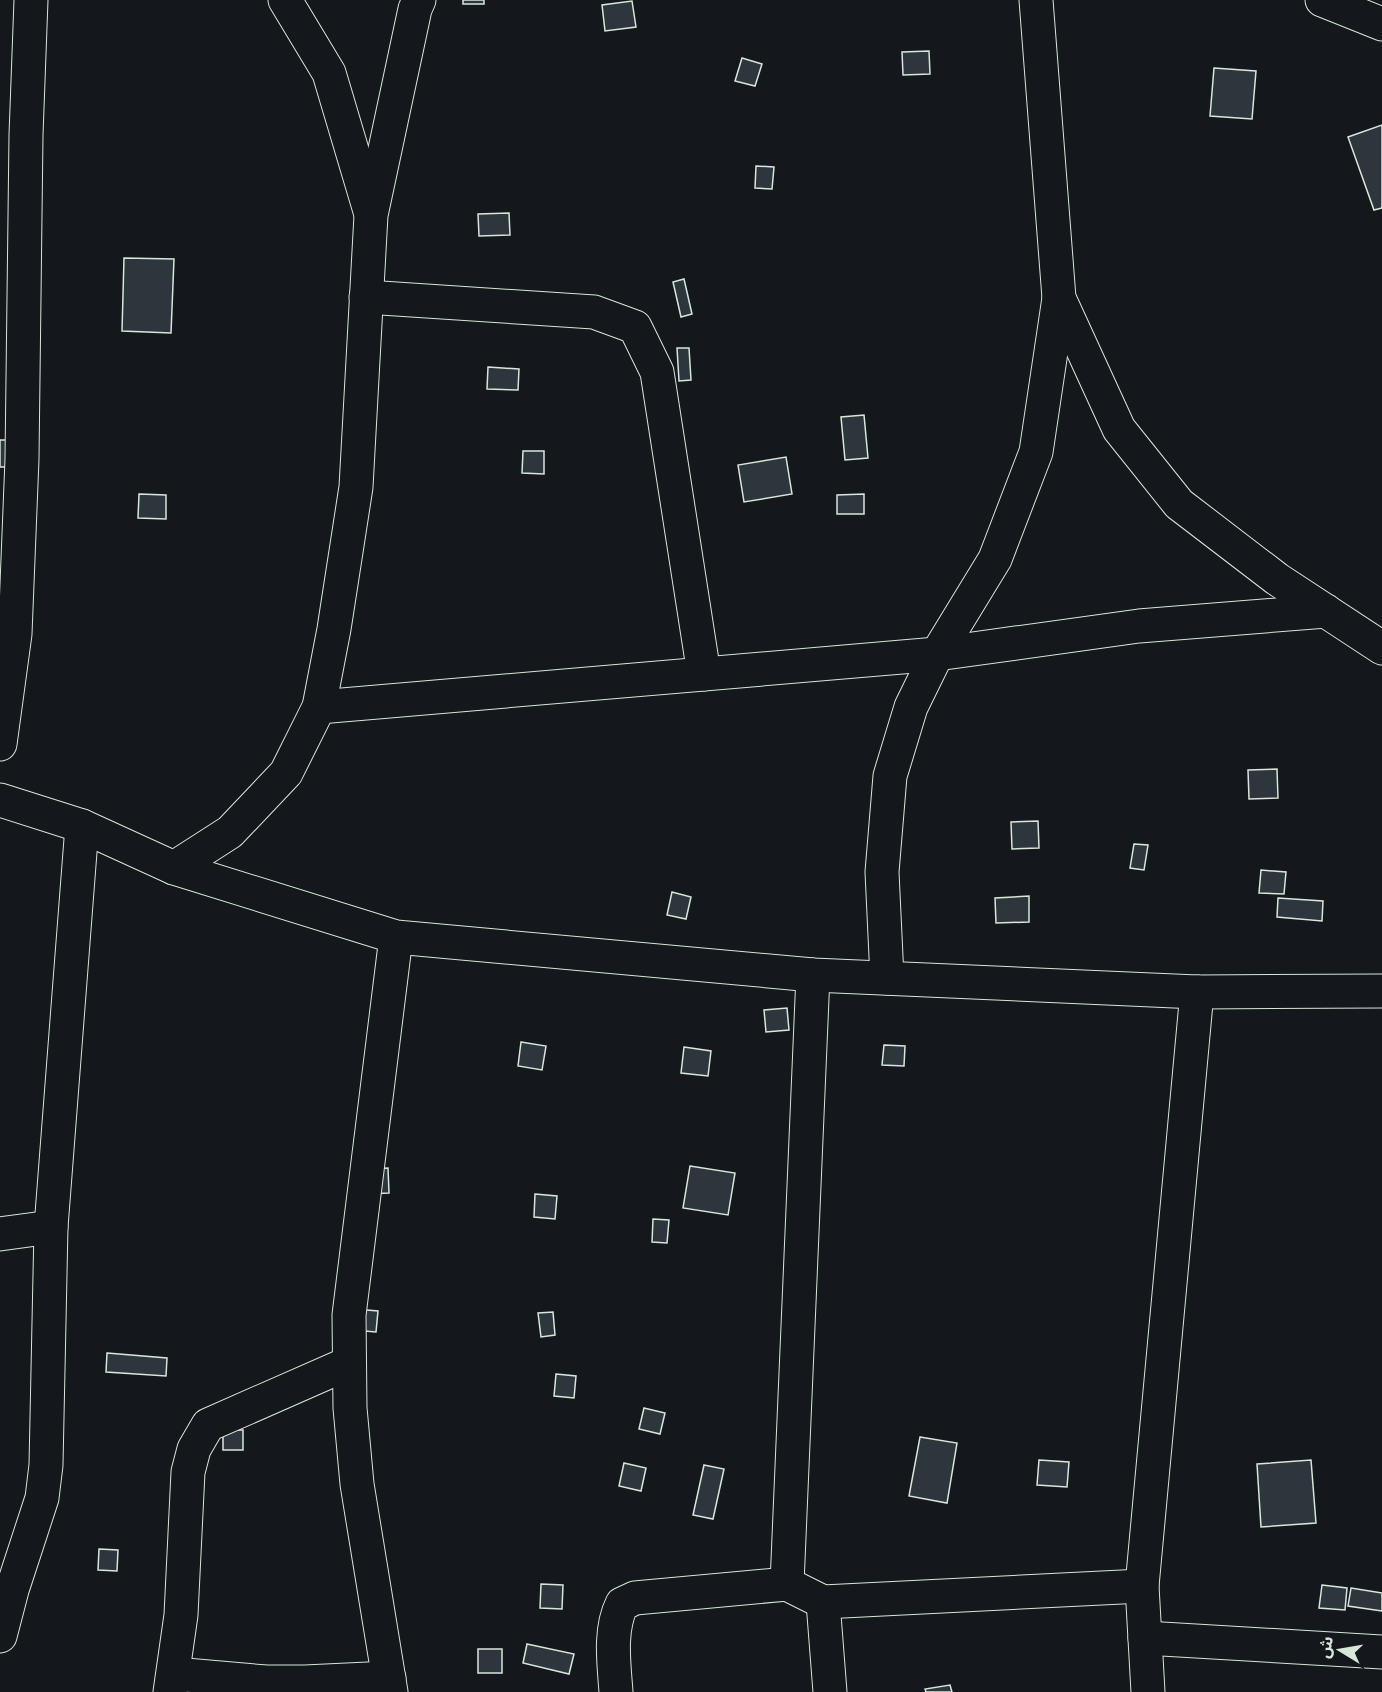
<svg xmlns="http://www.w3.org/2000/svg" width="1382" height="1692" font-family="'Roboto Condensed','Noto Sans Arabic',sans-serif">
<style>
.building{fill:#2c363c;stroke:#d8e6dc;stroke-width:1.5}
.lines{fill:none;stroke-linecap:round;stroke-linejoin:round}
.minor-casing{stroke:#d8e6dc;stroke-width:35}
.minor{stroke:#14181c;stroke-width:33}
</style>
<rect width="100%" height="100%" fill="#14181c"/>
<g class="building">
<rect x="463" y="0" width="21" height="4"/>
<polygon points="632,1 636,27 605,31 602,5"/>
<polygon points="929,51 930,74 903,75 902,52"/>
<polygon points="742,58 762,64 755,86 735,81"/>
<polygon points="1214,68 1256,71 1252,119 1210,116"/>
<polygon points="1382,125 1382,208 1374,210 1348,137"/>
<polygon points="756,166 774,167 772,189 755,188"/>
<polygon points="509,213 510,235 479,236 478,214"/>
<polygon points="124,258 174,259 171,333 122,331"/>
<polygon points="684,279 692,314 681,317 673,282"/>
<polygon points="677,348 689,348 691,380 679,381"/>
<polygon points="488,367 519,369 518,390 487,389"/>
<polygon points="864,415 868,458 845,460 841,417"/>
<polygon points="0,440 7,440 6,467 0,467"/>
<polygon points="523,451 544,451 544,474 522,473"/>
<polygon points="786,457 792,494 744,502 738,465"/>
<polygon points="139,494 166,495 166,519 138,518"/>
<polygon points="864,494 864,514 837,514 837,495"/>
<polygon points="1277,769 1278,798 1249,799 1248,770"/>
<polygon points="1038,821 1039,848 1012,849 1011,822"/>
<polygon points="1134,844 1148,845 1144,870 1130,868"/>
<polygon points="1261,870 1286,872 1284,894 1259,893"/>
<polygon points="672,892 691,897 686,919 667,915"/>
<polygon points="1029,896 1029,922 996,923 995,898"/>
<polygon points="1278,898 1323,901 1322,921 1277,917"/>
<polygon points="787,1008 789,1030 766,1032 764,1010"/>
<polygon points="521,1042 546,1046 542,1070 518,1066"/>
<polygon points="884,1045 905,1046 904,1066 882,1065"/>
<polygon points="684,1047 711,1051 708,1076 681,1073"/>
<polygon points="690,1166 735,1173 728,1215 683,1208"/>
<polygon points="388,1168 389,1193 368,1194 367,1169"/>
<polygon points="535,1194 557,1196 555,1219 534,1217"/>
<polygon points="653,1219 669,1220 667,1243 652,1242"/>
<polygon points="355,1309 378,1311 376,1332 353,1330"/>
<polygon points="553,1312 555,1335 541,1337 538,1313"/>
<polygon points="107,1353 167,1358 166,1376 106,1372"/>
<polygon points="556,1374 576,1376 574,1398 554,1396"/>
<polygon points="644,1408 665,1413 660,1434 639,1429"/>
<rect x="223" y="1430" width="20" height="20"/>
<polygon points="920,1437 957,1443 947,1503 909,1496"/>
<polygon points="1039,1460 1069,1462 1067,1487 1037,1485"/>
<polygon points="1311,1460 1316,1523 1261,1527 1257,1464"/>
<polygon points="624,1463 646,1468 641,1491 619,1486"/>
<polygon points="704,1465 724,1469 713,1519 693,1515"/>
<polygon points="99,1549 118,1550 117,1571 98,1570"/>
<polygon points="541,1584 563,1585 562,1609 540,1608"/>
<polygon points="1322,1585 1347,1588 1345,1610 1319,1608"/>
<polygon points="1351,1588 1382,1593 1382,1611 1348,1606"/>
<polygon points="527,1644 574,1654 569,1674 523,1663"/>
<rect x="478" y="1649" width="24" height="24"/>
<polygon points="950,1685 952,1692 926,1692 925,1689"/>
</g>
<g class="lines">
<defs>
<g id="minor">
<polyline points="285,0 329,73 370,211"/>
<polyline points="1036,0 1059,298 1119,429 1179,504 1277,579 1382,648"/>
<polyline points="1322,0 1382,24"/>
<polyline points="366,297 594,312 635,327 657,372 704,674"/>
<polyline points="319,707 937,654 1139,626 1326,611"/>
<polyline points="0,744 15,634 22,459 26,135 31,0"/>
<polyline points="0,800 82,826 174,868 396,937 813,975 1197,992 1382,991"/>
<polyline points="174,868 230,832 286,773 319,707 334,629 356,487 371,215 415,9 419,0"/>
<polyline points="887,978 882,872 890,776 911,707 937,654 995,559 1036,452 1059,298"/>
<polyline points="0,1234 51,1227"/>
<polyline points="787,1584 813,975"/>
<polyline points="823,1602 830,1692"/>
<polyline points="0,1636 12,1590 42,1498 46,1465 51,1227 82,826"/>
<polyline points="1145,1638 1382,1652"/>
<polyline points="174,1674 266,1682 305,1682 389,1678"/>
<polyline points="170,1692 181,1615 188,1472 194,1449 208,1425 349,1363"/>
<polyline points="391,1692 357,1484 350,1408 349,1315 396,937"/>
<path d="M616,1692C614,1664 609,1630 622,1604L635,1598L787,1584L823,1602L1142,1586"/>
<polyline points="1148,1692 1142,1586 1197,992"/>
</g>
</defs>
<use href="#minor" class="minor-casing"/>
<use href="#minor" class="minor"/>
</g>
<g transform="translate(1340 1650) rotate(281)" stroke="#14181c" stroke-width="4.5" paint-order="stroke">
<path d="M0-4.5L10 22L0 15L-10 22Z" fill="#d8e6dc"/>
<text y="-9" font-size="16" font-weight="bold" text-anchor="middle" fill="#d8e6dc">ش</text>
</g>
</svg>
